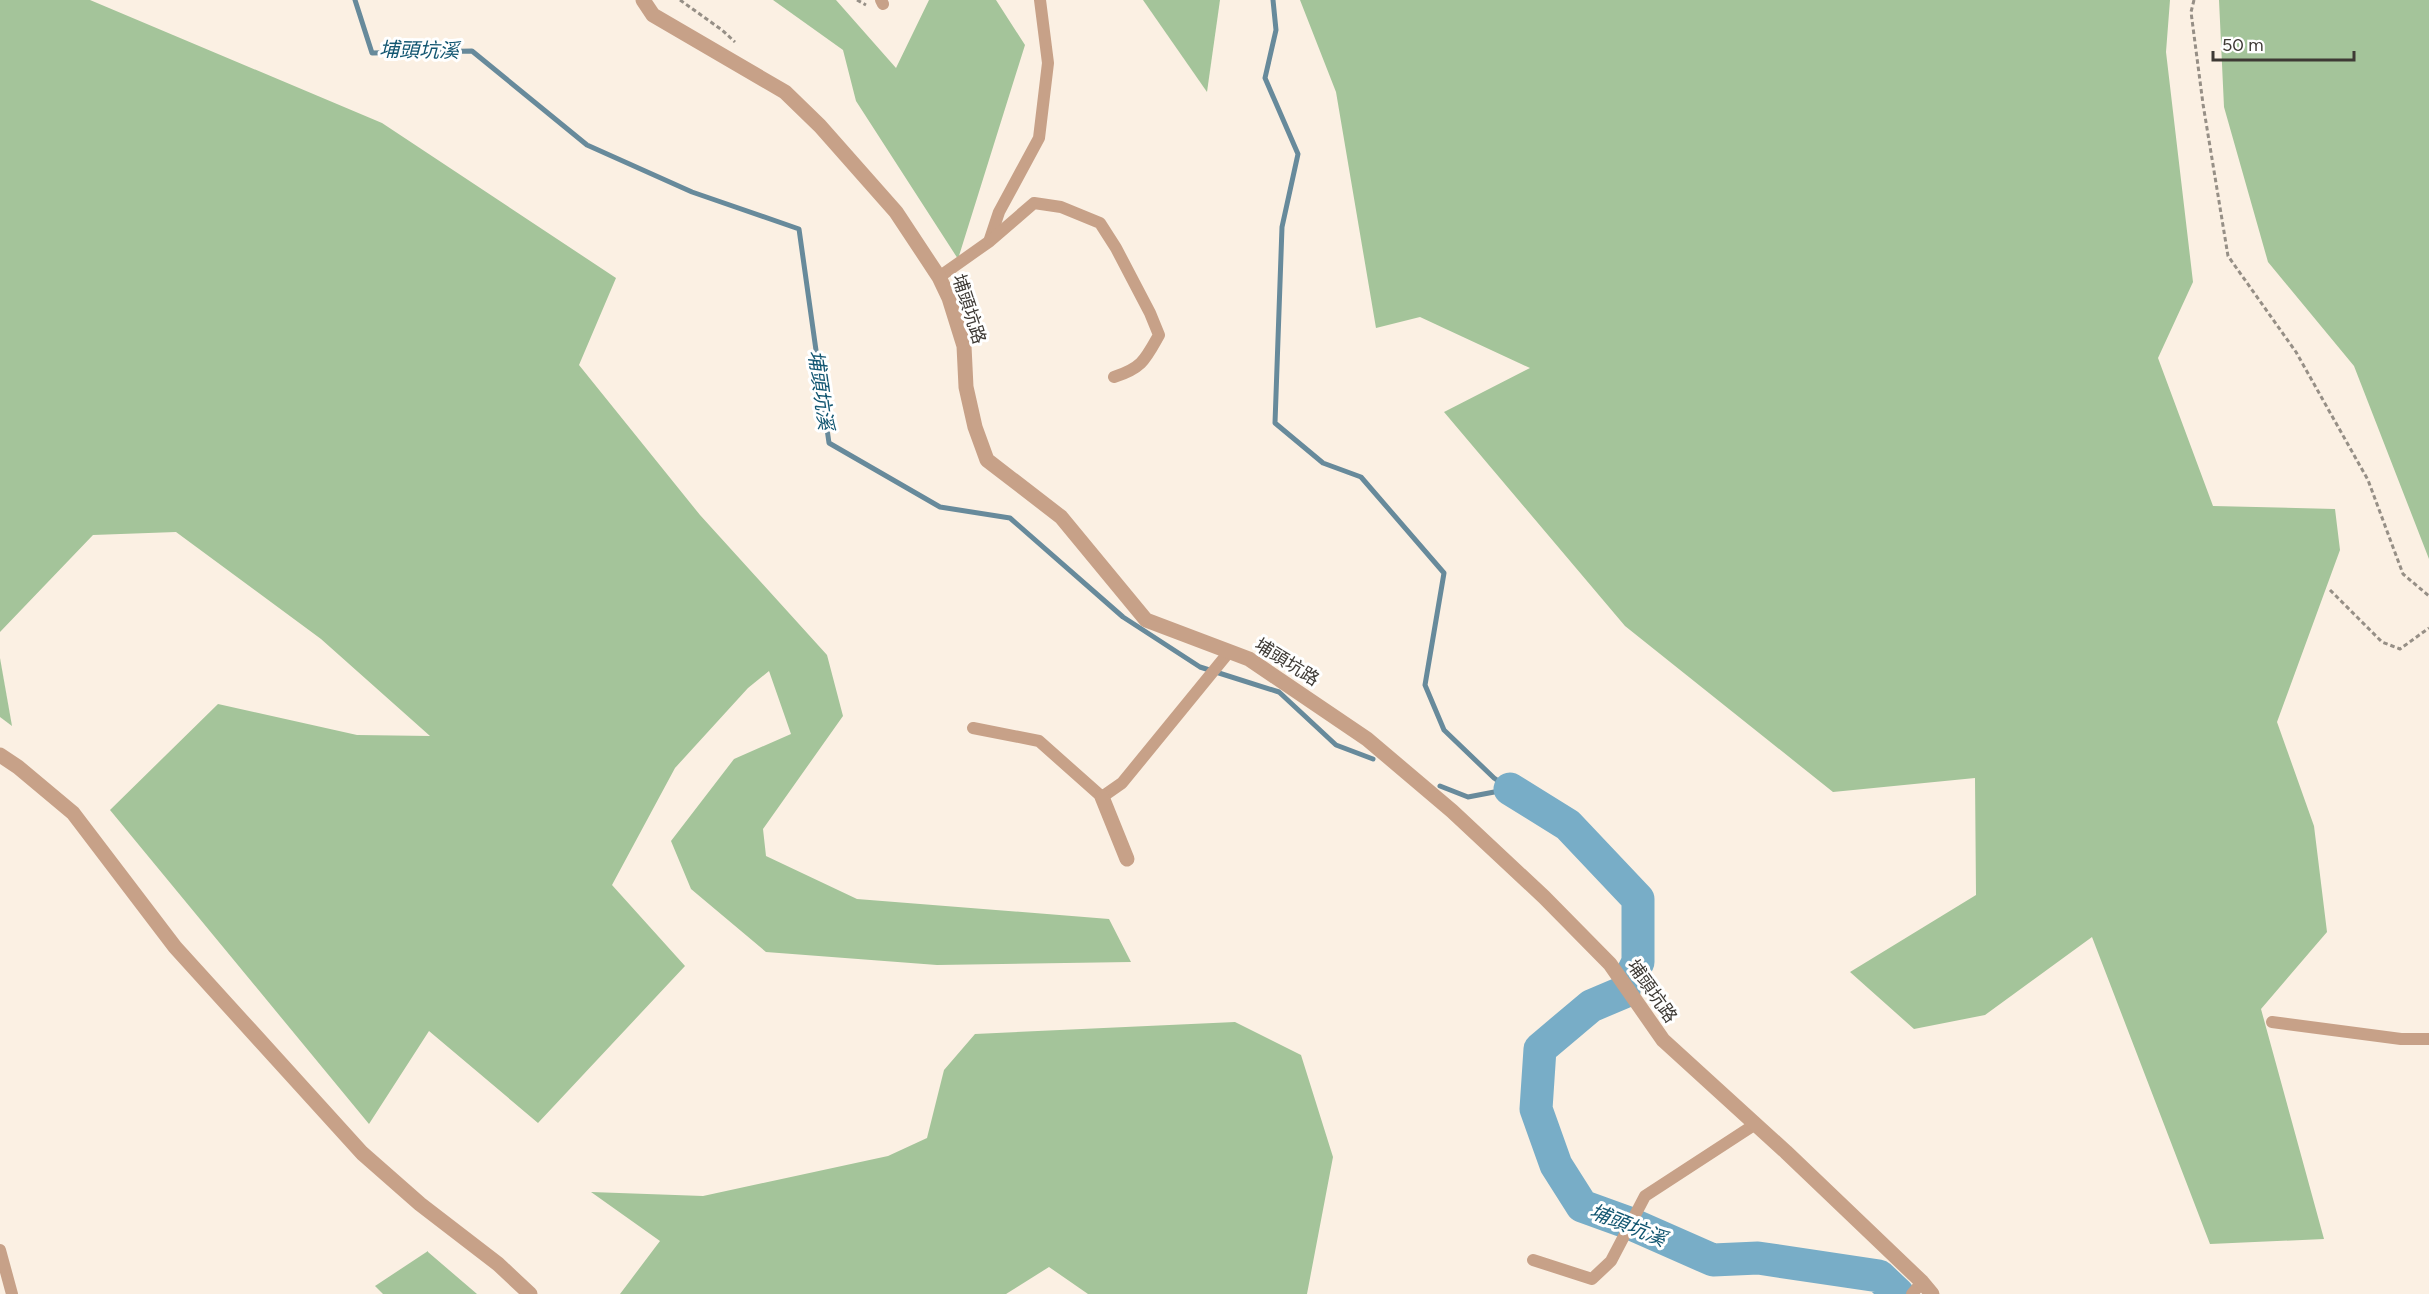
<svg xmlns="http://www.w3.org/2000/svg" width="2429" height="1294" font-family="Figtree,'Noto Sans TC',sans-serif">
<style>
.forest{fill:#a4c49a}
.lines{fill:none;stroke-linecap:round;stroke-linejoin:round}
.stream{stroke:#678a9b;stroke-width:5}
.river{stroke:#78adc7;stroke-width:33}
.path{stroke:#968f86;stroke-width:3;stroke-dasharray:4.5 3;stroke-linecap:butt}
.lane{stroke:#c7a188;stroke-width:12}
.street{stroke:#c7a188;stroke-width:15}
.labels{text-anchor:middle;stroke-width:6;stroke-linejoin:round;paint-order:stroke}
.street-label{font-size:18px;fill:#3e3a35;stroke:#fff}
.water-label{font-size:20px;font-style:italic;fill:#125671;stroke:#fff}
</style>
<rect width="100%" height="100%" fill="#fbf0e3"/>
<g class="forest">
<polygon points="0,0 90,0 382,123 616,278 579,365 700,515 827,655 843,716 763,829 766,856 857,899 1109,919 1131,962 937,965 766,952 691,889 671,841 734,759 791,734 769,671 748,688 675,768 612,885 685,966 538,1123 429,1031 369,1124 110,810 218,704 357,735 430,736 321,639 176,532 93,535 0,632"/>
<polygon points="773,0 836,0 896,68 929,0 996,0 1025,45 958,259 856,101 843,50"/>
<polygon points="1143,0 1220,0 1207,92"/>
<polygon points="1300,0 2170,0 2166,52 2193,282 2158,358 2213,506 2335,509 2340,550 2277,722 2314,826 2327,932 2261,1009 2324,1239 2210,1244 2092,937 1985,1015 1914,1029 1850,972 1976,895 1975,778 1833,792 1625,626 1444,412 1530,368 1420,317 1376,328 1336,92"/>
<polygon points="2219,0 2429,0 2429,559 2354,366 2268,262 2224,107"/>
<polygon points="0,658 12,726 0,717"/>
<polygon points="1235,1022 1301,1055 1333,1157 1307,1294 1088,1294 1049,1267 1006,1294 620,1294 660,1241 591,1192 703,1196 888,1156 927,1138 944,1070 975,1034"/>
<polygon points="428,1251 428,1252 477,1294 383,1294 375,1286"/>
</g>
<g class="lines">
<g class="stream">
<polyline points="355,0 372,53 472,51 587,145 692,192 799,229 829,443 940,507 1010,518 1123,617 1200,667 1279,692 1336,745 1373,759"/>
<polyline points="1273,0 1276,30 1265,78 1298,154 1282,227 1275,423 1323,463 1361,477 1444,573 1425,685 1444,730 1494,778 1510,789"/>
<polyline points="1440,786 1468,797 1510,789"/>
</g>
<g class="river">
<polyline points="1510,789 1568,825 1638,899 1638,962 1633,972"/>
<polyline points="1624,992 1591,1006 1540,1049 1536,1109 1556,1165 1582,1206 1629,1223 1713,1260 1758,1258 1879,1276 1898,1294"/>
</g>
<g class="path">
<polyline points="680,0 722,30 735,42"/>
<polyline points="857,0 866,5"/>
<polyline points="2194,0 2191,12 2203,104 2228,256 2296,352 2368,480 2403,574 2429,596"/>
<polyline points="2330,590 2382,642 2400,649 2429,628"/>
</g>
<g class="lane">
<polyline points="881,0 883,4"/>
<polyline points="990,239 999,212 1039,138 1048,63 1040,0"/>
<path d="M939,277L990,241L1034,203L1061,207L1100,223L1116,248L1150,313L1159,335C1145,360 1142,368 1114,377"/>
<polyline points="973,728 1039,741 1102,797 1122,783 1229,652"/>
<polyline points="2272,1022 2401,1039 2429,1039"/>
<polyline points="0,1250 12,1294"/>
<polyline points="1533,1260 1592,1279 1611,1261 1645,1196 1754,1125"/>
<polyline points="1912,1294 1922,1282"/>
</g>
<g class="street">
<polyline points="643,0 653,15 785,92 820,126 896,212 939,277 949,298 964,346 966,387 975,427 987,460 1061,517 1146,620 1249,659 1367,739 1452,811 1544,897 1610,964 1663,1040 1786,1152 1922,1282 1932,1294"/>
<polyline points="0,755 18,767 73,813 175,947 362,1153 420,1204 498,1264 530,1294"/>
<polyline points="1102,797 1127,859"/>
</g>
</g>
<g class="labels">
<g class="street-label">
<text transform="translate(969 309) rotate(72)" y="6">埔頭坑路</text>
<text transform="translate(1287 662) rotate(32)" y="6">埔頭坑路</text>
<text transform="translate(1652 991) rotate(55)" y="6">埔頭坑路</text>
</g>
<g class="water-label">
<text transform="translate(419 50) rotate(1)" y="7">埔頭坑溪</text>
<text transform="translate(821 390) rotate(82)" y="7">埔頭坑溪</text>
<text transform="translate(1628 1225) rotate(22)" y="7">埔頭坑溪</text>
</g>
</g>
<path d="M2213 51v9h141v-9" fill="none" stroke="#3e3a35" stroke-width="3"/>
<text x="2222" y="51" font-size="18" fill="#3e3a35" stroke="#ffffff" stroke-width="4.5" paint-order="stroke">50 m</text>
</svg>
